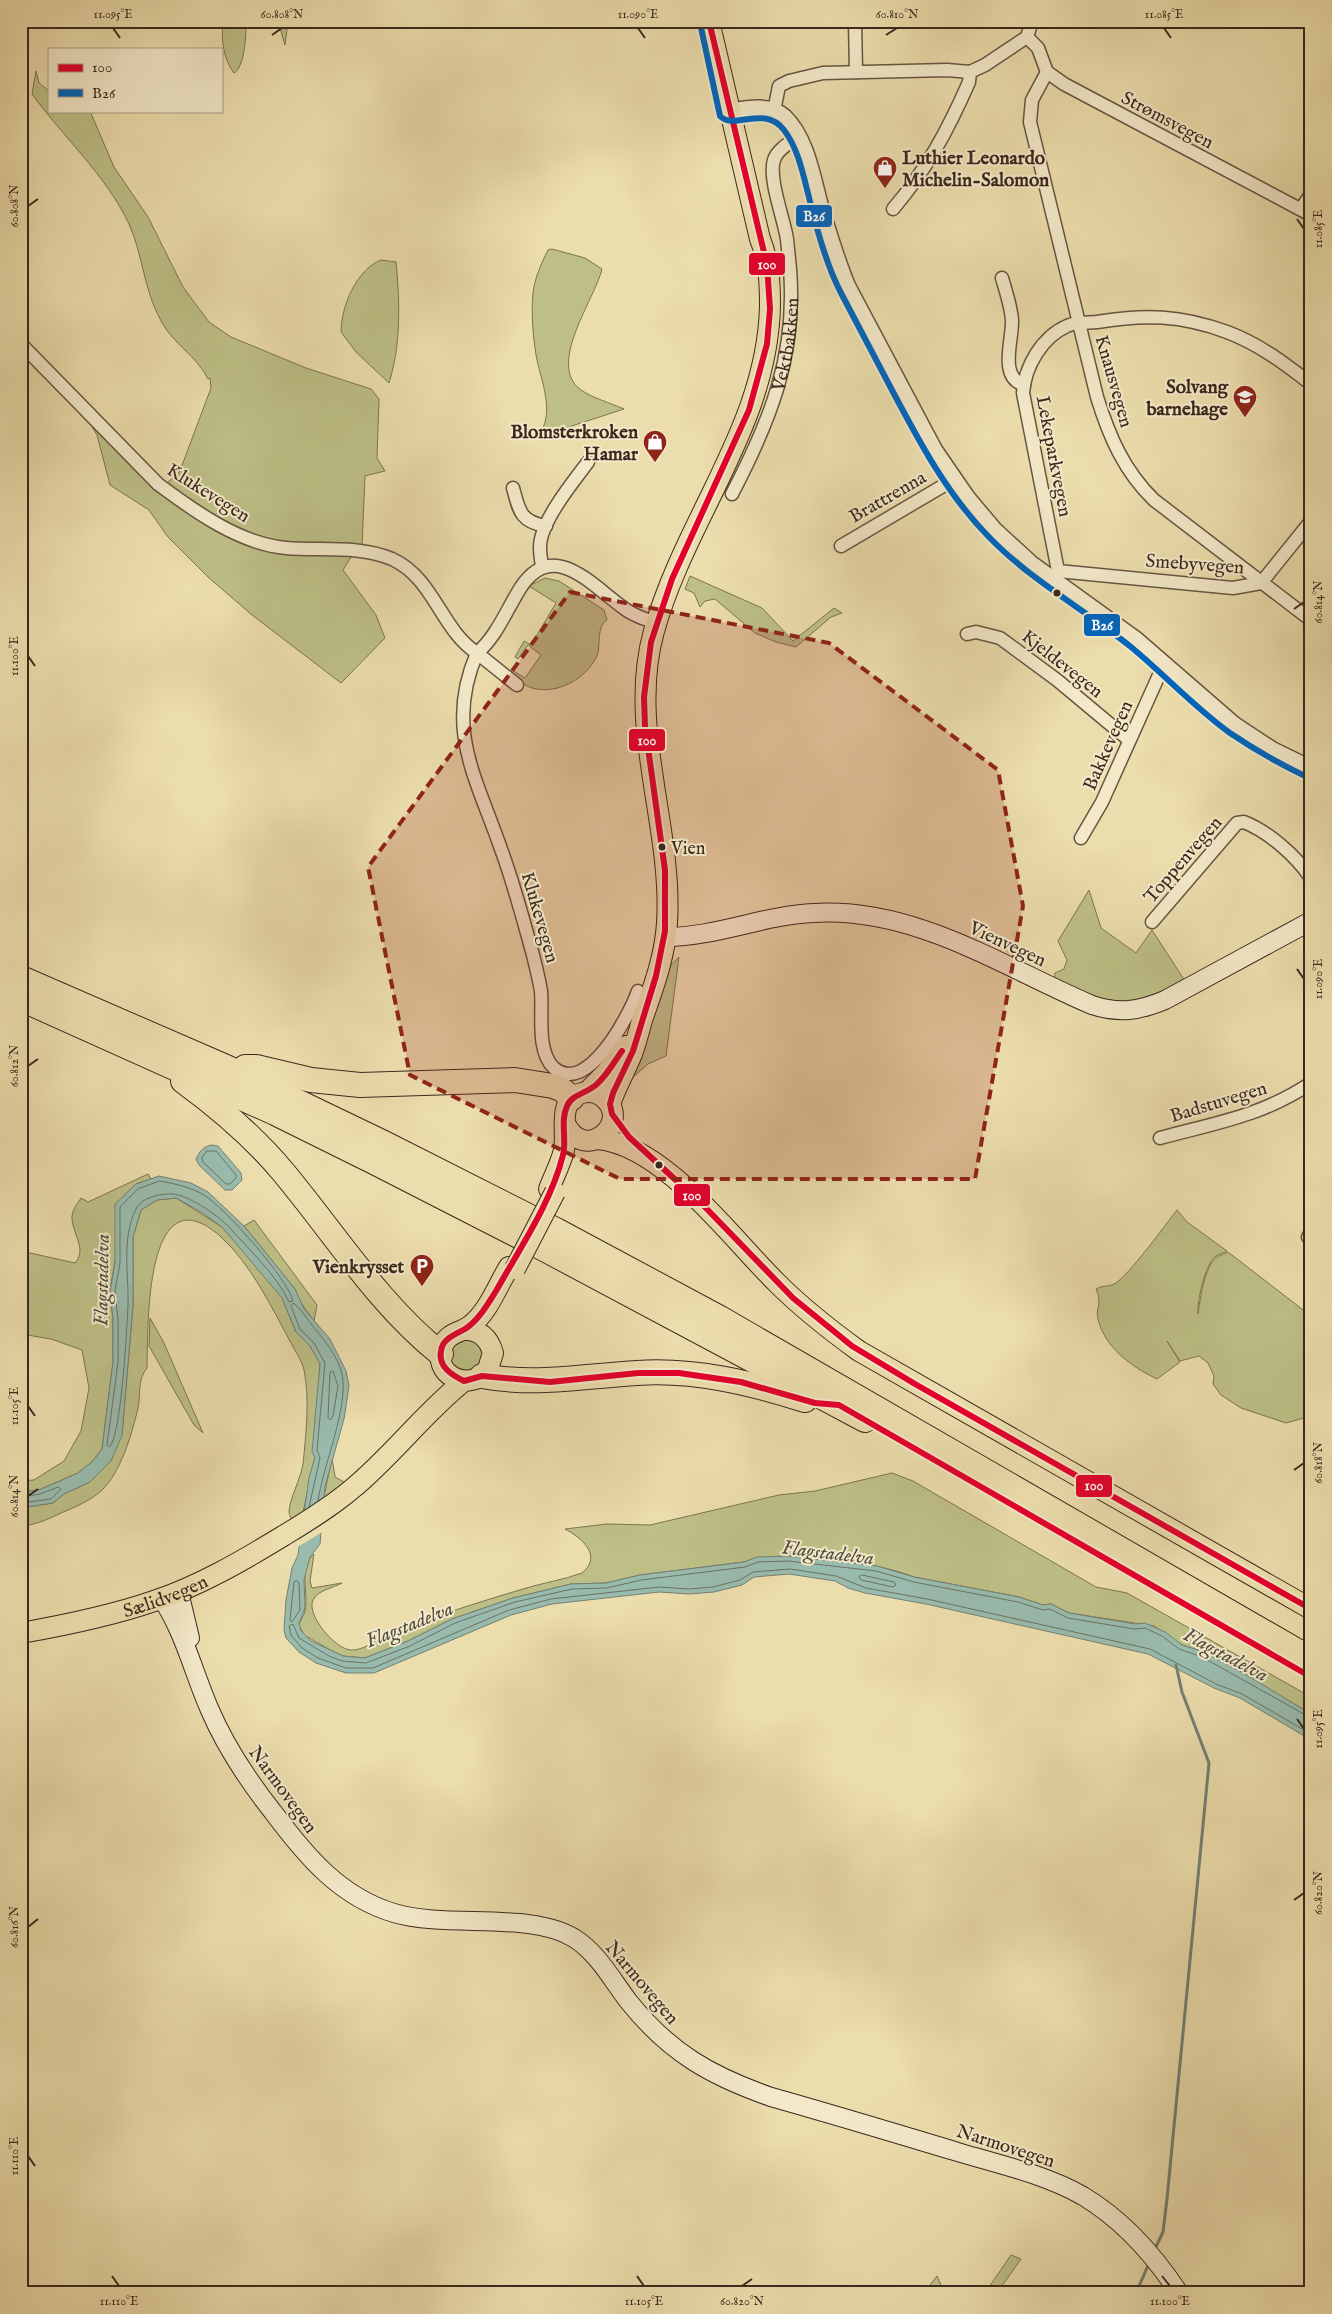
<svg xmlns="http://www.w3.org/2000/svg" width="1332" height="2314" font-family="'IM FELL English',serif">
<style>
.green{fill:#bdbf86;stroke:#7c7452}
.water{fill:#99bbad;stroke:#738074}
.pier{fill:#ecddac}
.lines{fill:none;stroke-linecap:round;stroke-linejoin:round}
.shore{stroke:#6a7266;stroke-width:1}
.stream{stroke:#738074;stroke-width:3}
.minor-casing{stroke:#675542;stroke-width:15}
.tertiary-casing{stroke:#675542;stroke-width:19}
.secondary-casing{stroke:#3b281e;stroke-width:20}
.primary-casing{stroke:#3b281e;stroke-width:22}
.motorway-casing{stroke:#3b281e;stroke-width:26}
.minor{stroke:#f3e9c9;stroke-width:12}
.tertiary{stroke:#f3e9c9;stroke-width:16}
.secondary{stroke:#f3e9c9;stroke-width:18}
.primary{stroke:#ecddac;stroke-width:20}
.motorway{stroke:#ecddac;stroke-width:24}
.primary-bridge-casing{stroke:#3b281e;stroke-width:22;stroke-linecap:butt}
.primary-bridge{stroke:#ecddac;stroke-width:20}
.bus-1-casing{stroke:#f3e9c9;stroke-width:10}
.bus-2-casing{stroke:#f3e9c9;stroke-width:10}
.bus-1{stroke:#e4002b;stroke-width:6}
.bus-2{stroke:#0065bd;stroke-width:6}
.marked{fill:#8f2418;fill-opacity:0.2;stroke:#8f2418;stroke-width:4;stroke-dasharray:10 6;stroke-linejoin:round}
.ticks{fill:none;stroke:#3b281e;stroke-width:2}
.bus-dot{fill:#3b281e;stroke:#f3e9c9;stroke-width:2}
.labels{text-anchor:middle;stroke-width:4;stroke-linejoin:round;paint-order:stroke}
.bus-label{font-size:18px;fill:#3b281e;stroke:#f3e9c9;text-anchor:start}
.street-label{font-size:19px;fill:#3b281e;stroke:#f3e9c9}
.poi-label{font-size:19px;font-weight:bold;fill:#3b281e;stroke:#f3e9c9;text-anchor:end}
.water-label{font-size:20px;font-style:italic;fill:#524d42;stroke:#f3e9c9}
.line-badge{stroke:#f3e9c9;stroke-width:2}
.badge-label{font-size:14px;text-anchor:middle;font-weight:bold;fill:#fff}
.neatline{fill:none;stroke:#3b281e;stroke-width:2}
.ticks-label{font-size:12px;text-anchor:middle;fill:#3b281e}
</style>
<rect width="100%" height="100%" fill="#ecddac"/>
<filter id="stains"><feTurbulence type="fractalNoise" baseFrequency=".004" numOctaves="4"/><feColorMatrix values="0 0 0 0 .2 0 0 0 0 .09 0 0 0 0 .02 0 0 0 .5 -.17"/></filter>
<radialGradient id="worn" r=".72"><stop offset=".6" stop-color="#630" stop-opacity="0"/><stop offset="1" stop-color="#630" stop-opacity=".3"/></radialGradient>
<g class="green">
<path d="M223,21L246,22C246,34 245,67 234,73C223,59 221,39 223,21Z"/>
<polygon points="278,21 288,21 285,45"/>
<path d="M36,71L39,83L49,91V111H90L114,167L148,217L183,287L209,322L231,337L306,368L371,389L379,399L377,458L385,471L365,476L362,547L271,541L228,525L164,485L178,474L181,468L211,388L210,378L208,379C197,356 173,344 161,321C144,291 143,255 129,224C106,175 63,137 32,94Z"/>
<path d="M552,249L585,258L602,269C595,299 546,365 581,390C593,398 610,403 624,409L538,437C556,412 541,382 536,355C533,336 531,312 533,293C535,277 541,264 548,250Z"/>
<path d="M381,260L396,262C400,302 401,345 389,383L356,352L341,332C341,307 356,270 381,260Z"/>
<polygon points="87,418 139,469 247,541 353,554 343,570 376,615 385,638 341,683 252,615 208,577 168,537 149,510 110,485 97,435"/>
<polygon points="690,576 762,608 793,641 834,608 842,613 831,617 796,647 776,642 755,633 715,599 705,601 700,607 694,593 685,589"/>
<path d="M545,578L559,581L604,610L607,620C596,626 601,646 597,656C586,679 557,695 532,688C523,685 516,679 509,673L512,670L525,678L541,655L528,645L518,659L515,657L524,641L531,645L556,603L529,586Z"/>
<polygon points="1089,890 1101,928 1136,953 1152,930 1187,984 1119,1008 1054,984 1055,973 1064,969 1067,960 1058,941"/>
<polygon points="679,957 666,1056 648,1064 632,1078 628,1077 669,967"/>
<path d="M148,1174L151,1179L136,1184L126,1194L110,1291L113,1319V1362L102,1449L93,1461L78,1473L39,1490L21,1492V1481L34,1480L64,1461L81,1431L89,1388L82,1350L51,1339L21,1334V1251L75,1263C88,1249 71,1232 72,1216C73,1209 77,1204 81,1198L88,1202Z"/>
<path d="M176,1198L222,1227L263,1273L282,1298L296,1332L310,1346L320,1364L315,1457L302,1517L293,1522C292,1520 289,1515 289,1512C289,1500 301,1478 303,1464C306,1434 310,1400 304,1370C302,1361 295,1351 291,1343C271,1306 251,1264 220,1236C144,1170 148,1329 147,1368C137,1380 141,1394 138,1408C132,1433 121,1473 101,1491C90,1501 75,1507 61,1513C49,1519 35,1525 21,1526V1508L53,1503L64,1494L90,1482L122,1435L133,1305V1237L141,1210L157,1200Z"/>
<path d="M1177,1210L1187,1222L1227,1251C1224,1253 1219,1254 1216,1256C1205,1264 1197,1301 1198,1314C1200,1301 1204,1266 1217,1257C1220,1255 1225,1254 1228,1252L1311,1316V1416L1286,1423L1241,1408L1221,1395L1213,1384L1214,1376L1208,1363L1199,1356L1180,1361L1167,1341L1180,1362L1157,1379C1132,1367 1105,1348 1098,1319C1095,1308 1103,1305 1096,1289C1103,1285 1108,1287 1114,1284C1127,1278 1166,1224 1177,1210Z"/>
<polygon points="254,1220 317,1305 314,1321 299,1300 295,1289 244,1226"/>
<polygon points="150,1318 163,1341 203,1433 194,1425 149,1346"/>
<polygon points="475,1339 486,1355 485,1359 468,1374 451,1365 451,1349 459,1340"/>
<polygon points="332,1458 335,1477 344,1482 334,1494 323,1501"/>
<path d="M892,1473L913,1481L1096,1587L1127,1593L1311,1697V1714L1204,1652L1182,1645L1154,1626L1069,1613L1051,1604L1043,1605L1019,1597L914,1577C878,1562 781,1548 744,1562L640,1575L606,1583L571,1584L513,1598L452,1619L408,1641L365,1658L343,1656L332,1651L304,1635L299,1625C300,1620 304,1616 305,1611C309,1594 298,1566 314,1554L310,1581L312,1588L342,1583C333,1588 318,1590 313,1600C306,1615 335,1649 351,1650C364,1651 378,1638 389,1634C432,1617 479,1602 523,1589C542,1583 563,1580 582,1573C603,1556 582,1538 565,1529L607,1524L650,1525L779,1495L815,1491Z"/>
<polygon points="1011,2255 1021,2259 997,2293 985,2293"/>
<polygon points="937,2276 941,2285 940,2293 924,2293"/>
</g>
<g class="water">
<path d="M211,1145L218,1146L241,1173L242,1180L232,1190H225L199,1165L196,1159C199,1152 203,1147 211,1145Z"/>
<polygon points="159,1176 191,1183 208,1192 244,1226 295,1289 304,1309 330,1339 346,1371 349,1386 344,1419 325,1486 320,1544 310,1557 304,1580 305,1608 299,1623 301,1631 311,1641 343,1656 365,1658 408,1641 452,1619 513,1598 571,1584 606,1583 640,1575 744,1562 757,1557 788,1556 877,1566 914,1577 1019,1597 1043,1605 1051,1604 1069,1613 1135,1624 1145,1623 1165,1632 1182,1645 1204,1652 1245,1674 1311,1714 1311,1740 1240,1698 1214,1688 1148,1654 926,1604 865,1593 848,1588 835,1581 789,1574 754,1577 742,1585 714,1592 689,1594 659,1592 552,1604 511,1615 374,1673 346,1673 316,1663 299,1652 286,1638 284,1630 286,1600 292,1568 298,1555 309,1478 315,1457 312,1452 320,1364 310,1346 296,1332 282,1298 222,1227 201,1212 176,1198 157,1200 141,1210 133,1237 133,1305 122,1435 111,1461 90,1482 64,1494 53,1503 21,1508 21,1492 39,1490 78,1473 93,1461 102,1449 113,1362 113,1319 110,1291 115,1263 115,1204 136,1184"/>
</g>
<polygon class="pier" points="324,1523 324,1531 296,1548 297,1541"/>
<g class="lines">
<g class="shore">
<polygon points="207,1151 216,1151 236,1175 236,1178 230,1184 226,1184 203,1162 202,1158"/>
<path d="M160,1181C176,1184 190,1187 204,1195C224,1207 288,1279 293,1301L289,1302C276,1274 250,1251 230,1228C219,1216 185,1192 169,1194C158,1194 141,1198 136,1209C121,1239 129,1275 128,1306C127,1327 121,1440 109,1447L107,1445L118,1362V1319L115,1291L120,1263V1207L138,1189Z"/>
<polygon points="333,1371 338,1386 333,1416 330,1420 328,1418 330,1373"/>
<polyline points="21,1497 40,1494 58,1487 61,1489 51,1499 21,1503"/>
<path d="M309,1507L320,1458L317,1450L325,1363L314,1343L300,1329L291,1306L293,1303C301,1308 308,1321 315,1329C326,1342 338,1357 342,1374C349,1407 323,1465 318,1501"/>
<polygon points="862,1575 894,1582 896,1585 893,1587 861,1580 859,1577"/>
<polygon points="297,1581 299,1583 300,1610 292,1622 290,1620 294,1582"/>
<polyline points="1311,1718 1202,1657 1179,1649 1162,1636 1145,1628 1134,1629 1068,1618 1050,1609 1043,1610 1018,1602 914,1582 876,1571 788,1561 758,1562 745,1567 641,1580 607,1588 572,1589 515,1602 455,1623 410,1646 366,1663 342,1661 329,1656 299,1638 293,1624 289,1626 291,1635 302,1648 318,1658 346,1668 373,1668 509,1610 551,1599 659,1587 689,1589 713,1587 740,1580 753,1572 790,1569 836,1576 866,1588 927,1599 1150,1649 1216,1684 1242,1694 1311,1734"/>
</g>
<g class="stream">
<polyline points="1154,2251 1163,2232 1167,2199 1209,1763 1182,1692 1176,1665"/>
<polyline points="1136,2293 1150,2261"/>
</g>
<defs>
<g id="minor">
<polyline points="855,21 856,72"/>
<polyline points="1027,37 1038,48 1047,72 1064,84 1311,215"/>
<path d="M1047,72L1032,100L1030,122L1097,397C1109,436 1124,471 1154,500L1311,620"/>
<polyline points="774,111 779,86 789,81 823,73 947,70 970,72"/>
<path d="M893,209C927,169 948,130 969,82L970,72L985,65L1027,37L1032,21"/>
<polyline points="1301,209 1311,194"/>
<path d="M1002,278C1006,292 1011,306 1012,320C1013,340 998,377 1024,385"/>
<path d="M21,344L158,484C194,511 240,544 286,548C321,551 359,545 392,559C434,578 441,630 477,653C497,636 507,609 521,587C554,538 592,586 625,609C634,616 645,619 656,623"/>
<path d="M513,488C519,510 520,522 546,526"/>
<path id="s1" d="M732,494C770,421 797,355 790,269C789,259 788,249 787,239C784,219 768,178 774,160C777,150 789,143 798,137"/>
<polyline points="841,546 953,480"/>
<path d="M542,566C541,560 540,553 540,547C540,522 573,482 588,462"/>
<path d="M1058,571L1023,393C1025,366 1042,337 1067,326C1075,322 1088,323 1097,322C1145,314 1181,315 1227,332C1259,344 1284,363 1311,384"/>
<polyline points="1055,576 1058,571 1233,588 1261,583 1311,521"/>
<polyline points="967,634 976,632 1000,638 1057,680 1129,740"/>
<path d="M517,685L477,653C444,729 477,779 501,849C514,884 523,919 533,955C536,967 539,979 541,991C543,1014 536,1051 554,1068C587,1097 630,1014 638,991"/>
<polyline points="1081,838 1102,802 1164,664"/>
<path d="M1152,922L1237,823L1244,822C1269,832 1296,856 1311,878"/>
<path d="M1160,1138C1215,1123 1262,1116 1311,1083"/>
<polyline points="1308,1237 1311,1232"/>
</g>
<path id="tertiary" d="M728,112C746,109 769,104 784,117C808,140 813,183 822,213C830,238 837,262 847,286L934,450L967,498L994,530L1031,564L1136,640L1234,725L1272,750L1311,769"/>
<g id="secondary">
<path d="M666,937C716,937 764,915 814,913C915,907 1003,967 1092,1005C1119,1014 1139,1011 1165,1000L1311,921"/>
<polyline points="179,1592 190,1638"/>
<path d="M162,1599C184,1632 193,1671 209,1708C225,1746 247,1779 273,1812C306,1856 340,1897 394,1913C448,1929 530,1911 574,1938C598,1953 612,1980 629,2002C670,2053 711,2076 771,2097C835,2115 898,2134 961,2153C1002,2165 1046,2175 1083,2196C1123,2220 1154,2255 1179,2293"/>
</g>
<g id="primary">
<polyline points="587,1092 606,1073 626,1046"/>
<path d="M610,1104C616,1087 625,1071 632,1054C636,1043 639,1031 642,1020C653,988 665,957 667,923C673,825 627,728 654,631C685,519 768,425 770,305C770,282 769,261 760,239L709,21"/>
<path d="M598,1139C665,1146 731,1238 777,1283C802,1308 830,1330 859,1351L1311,1609"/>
<path d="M549,1189C554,1176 561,1163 564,1150C568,1131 556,1100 582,1093C589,1091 597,1092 603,1097C634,1122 584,1165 565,1123"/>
<path d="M464,1330C479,1329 489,1338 493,1353L487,1372C466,1392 431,1374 443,1345C449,1332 461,1333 471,1325C488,1312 498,1285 509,1267"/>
<path id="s2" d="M21,1633C66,1625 111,1616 154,1601C199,1586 242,1561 283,1536C306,1522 331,1507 352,1489C392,1456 423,1414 464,1381"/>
</g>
<g id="motorway">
<polyline points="21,978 226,1067 384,1143 556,1230 720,1318 1311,1659"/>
<polyline points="21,999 275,1113 374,1162 546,1250 865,1420"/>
<polyline points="245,1067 256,1067 311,1080 360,1085 515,1080 553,1086 561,1089 572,1098"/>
<path d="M183,1081C220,1108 255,1138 284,1173C334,1233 380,1306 441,1354"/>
<path d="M482,1376C535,1386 585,1376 637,1373C695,1369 751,1383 805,1400"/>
</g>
</defs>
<use href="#minor" class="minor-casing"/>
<use href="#tertiary" class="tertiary-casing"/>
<use href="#secondary" class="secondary-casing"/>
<use href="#primary" class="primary-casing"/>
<use href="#motorway" class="motorway-casing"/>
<use href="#minor" class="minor"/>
<use href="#tertiary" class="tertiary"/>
<use href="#secondary" class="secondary"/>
<use href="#primary" class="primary"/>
<use href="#motorway" class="motorway"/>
<defs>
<polyline id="primary-bridge" points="515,1269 555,1192"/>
</defs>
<use href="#primary-bridge" class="primary-bridge-casing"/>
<use href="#primary-bridge" class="primary-bridge"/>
<defs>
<g id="bus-1">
<polyline points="709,21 767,265 770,309 767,344 749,410 672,579 651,642 644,697 645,726 665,870 665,931 656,976 633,1051 613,1093 610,1104 612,1114 629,1137 704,1206 793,1298 852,1346 915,1384 1311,1609"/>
<path d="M622,1051C614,1062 607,1075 597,1084C588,1093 572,1094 567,1106C560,1122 567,1139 563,1155C551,1203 520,1248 496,1291C487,1305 479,1320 465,1329C456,1334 442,1339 441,1351C438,1367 452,1375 464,1381L482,1376L550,1382L638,1373H679L741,1382L815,1403L839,1405L1311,1677"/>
</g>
<path id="bus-2" d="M700,23L720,116C734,131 764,104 784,130C800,151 804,180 811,205C818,234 827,266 841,293C858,326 876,359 893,392C920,443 947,494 988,536C1030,580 1084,609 1131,647C1165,675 1195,708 1230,733C1255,750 1280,764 1307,777"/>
</defs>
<use href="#bus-1" class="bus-1-casing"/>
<use href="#bus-2" class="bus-2-casing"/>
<use href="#bus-1" class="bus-1"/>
<use href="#bus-2" class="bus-2"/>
</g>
<path class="marked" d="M570,592L829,643L998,770L1023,906L975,1179H620L410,1075L368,867Z"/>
<path class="ticks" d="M113,28L120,38M638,28L645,38M1164,28L1171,38M272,35L282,28M886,35L897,28M28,206L38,199M1297,219L1304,229M1294,609L1304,602M28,656L35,666M1297,969L1304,979M28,1066L38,1059M28,1406L35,1416M1294,1470L1304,1463M28,1496L38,1489M1297,1719L1304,1729M1294,1900L1304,1893M28,1927L38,1919M28,2156L35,2166M112,2276L119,2286M637,2276L644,2286M1162,2276L1170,2286M742,2286L752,2279"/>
<defs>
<symbol id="shop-pin" viewBox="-11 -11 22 30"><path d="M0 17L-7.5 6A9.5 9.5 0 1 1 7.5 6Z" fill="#8f2418" stroke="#f3e9c9"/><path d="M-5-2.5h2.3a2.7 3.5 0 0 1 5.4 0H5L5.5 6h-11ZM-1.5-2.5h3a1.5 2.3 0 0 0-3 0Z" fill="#fff"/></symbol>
<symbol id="school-pin" viewBox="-11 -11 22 30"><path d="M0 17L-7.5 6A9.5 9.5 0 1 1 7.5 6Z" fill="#8f2418" stroke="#f3e9c9"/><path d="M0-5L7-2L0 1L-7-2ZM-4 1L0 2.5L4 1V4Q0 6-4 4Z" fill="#fff"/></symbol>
<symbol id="parking-pin" viewBox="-11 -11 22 30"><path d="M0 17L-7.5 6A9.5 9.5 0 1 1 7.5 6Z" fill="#8f2418" stroke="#f3e9c9"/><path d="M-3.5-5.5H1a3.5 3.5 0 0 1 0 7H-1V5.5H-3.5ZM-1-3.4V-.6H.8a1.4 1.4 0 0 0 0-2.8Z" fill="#fff"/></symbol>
</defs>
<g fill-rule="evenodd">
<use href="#shop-pin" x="871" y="154" width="28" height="38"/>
<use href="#school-pin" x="1231" y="383" width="28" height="38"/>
<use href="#shop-pin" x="641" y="428" width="28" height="38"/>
<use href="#parking-pin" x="408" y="1252" width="28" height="38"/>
</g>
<g class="bus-dot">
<circle cx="1057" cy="593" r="4.5"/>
<circle cx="662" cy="847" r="4.5"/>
<circle cx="659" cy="1165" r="4.5"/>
</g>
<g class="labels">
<g class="bus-label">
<text x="671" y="854">Vien</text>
</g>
<g class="street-label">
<text transform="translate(1168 119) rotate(28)" y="7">Strømsvegen</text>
<text dy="7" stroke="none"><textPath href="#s1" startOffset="160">Vektbakken</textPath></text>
<text transform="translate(1115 381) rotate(74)" y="7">Knausvegen</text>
<text transform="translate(1055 456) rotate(79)" y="7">Lekeparkvegen</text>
<text transform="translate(209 492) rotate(32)" y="7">Klukevegen</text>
<text transform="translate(887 496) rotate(-30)" y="7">Brattrenna</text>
<text transform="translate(1195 563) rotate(4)" y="7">Smebyvegen</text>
<text transform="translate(1063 663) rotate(38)" y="7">Kjeldevegen</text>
<text transform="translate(1107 745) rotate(-66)" y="7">Bakkevegen</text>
<text transform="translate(1182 859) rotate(-49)" y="7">Toppenvegen</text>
<text transform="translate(541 917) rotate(74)" y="7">Klukevegen</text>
<text transform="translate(1008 943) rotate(25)" y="7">Vienvegen</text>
<text transform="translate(1218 1101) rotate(-17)" y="7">Badstuvegen</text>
<text dy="7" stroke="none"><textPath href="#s2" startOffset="149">Sælidvegen</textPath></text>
<text transform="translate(284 1789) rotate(54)" y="7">Narmovegen</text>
<text transform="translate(643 1982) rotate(50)" y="7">Narmovegen</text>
<text transform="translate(1006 2145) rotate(18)" y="7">Narmovegen</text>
</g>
<g class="poi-label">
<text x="902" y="164" text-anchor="start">Luthier Leonardo<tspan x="902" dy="22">Michelin-Salomon</tspan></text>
<text x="1228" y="393">Solvang<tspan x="1228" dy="22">barnehage</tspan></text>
<text x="638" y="438">Blomsterkroken<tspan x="638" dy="22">Hamar</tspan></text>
<text x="404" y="1273">Vienkrysset</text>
</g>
<g class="water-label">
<text transform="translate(101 1280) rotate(-89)" y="7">Flagstadelva</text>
<text transform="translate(828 1552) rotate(7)" y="7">Flagstadelva</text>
<text transform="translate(409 1624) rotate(-22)" y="7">Flagstadelva</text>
<text transform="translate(1226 1654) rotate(28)" y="7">Flagstadelva</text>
</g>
</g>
<g class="line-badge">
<rect x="795" y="204" width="38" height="24" rx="5" fill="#0065bd"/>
<rect x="748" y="252" width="38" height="24" rx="5" fill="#e4002b"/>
<rect x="1083" y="613" width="38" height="24" rx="5" fill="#0065bd"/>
<rect x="628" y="728" width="38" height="24" rx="5" fill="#e4002b"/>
<rect x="673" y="1183" width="38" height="24" rx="5" fill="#e4002b"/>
<rect x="1075" y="1474" width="38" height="24" rx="5" fill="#e4002b"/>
</g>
<g class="badge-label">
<text x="814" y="221">B26</text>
<text x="767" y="269">100</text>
<text x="1102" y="630">B26</text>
<text x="647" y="745">100</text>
<text x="692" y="1200">100</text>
<text x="1094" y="1490">100</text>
</g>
<rect width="1332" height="2314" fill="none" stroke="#ecddac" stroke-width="55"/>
<rect x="48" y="48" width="175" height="65" fill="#f3e9c9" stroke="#a99c85"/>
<rect x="58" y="64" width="25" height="8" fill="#e4002b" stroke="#a99c85"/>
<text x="92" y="72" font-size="15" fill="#3b281e">100</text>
<rect x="58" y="89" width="25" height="8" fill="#0065bd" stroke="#a99c85"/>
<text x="92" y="98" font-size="15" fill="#3b281e">B26</text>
<rect x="28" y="28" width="1276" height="2258" class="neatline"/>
<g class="ticks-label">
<text x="113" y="18">11.095°E</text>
<text x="282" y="18">60.808°N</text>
<text x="638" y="18">11.090°E</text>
<text x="897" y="18">60.810°N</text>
<text x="1164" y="18">11.085°E</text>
<text transform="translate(14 206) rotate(-90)" y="4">60.808°N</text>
<text transform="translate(1318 229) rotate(-90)" y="4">11.085°E</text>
<text transform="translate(1318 602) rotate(-90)" y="4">60.814°N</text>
<text transform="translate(14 656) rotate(-90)" y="4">11.100°E</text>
<text transform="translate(1318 979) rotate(-90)" y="4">11.090°E</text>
<text transform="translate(14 1066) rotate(-90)" y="4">60.812°N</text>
<text transform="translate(14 1406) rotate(-90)" y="4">11.105°E</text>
<text transform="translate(1318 1463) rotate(-90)" y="4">60.818°N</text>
<text transform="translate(14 1496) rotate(-90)" y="4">60.814°N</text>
<text transform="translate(1318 1729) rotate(-90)" y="4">11.095°E</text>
<text transform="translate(1318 1893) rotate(-90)" y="4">60.820°N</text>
<text transform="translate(14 1927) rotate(-90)" y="4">60.816°N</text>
<text transform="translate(14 2156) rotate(-90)" y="4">11.110°E</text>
<text x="119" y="2305">11.110°E</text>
<text x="644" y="2305">11.105°E</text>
<text x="742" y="2305">60.820°N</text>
<text x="1170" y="2305">11.100°E</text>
</g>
<rect width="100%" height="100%" filter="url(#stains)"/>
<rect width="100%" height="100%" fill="url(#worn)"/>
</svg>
